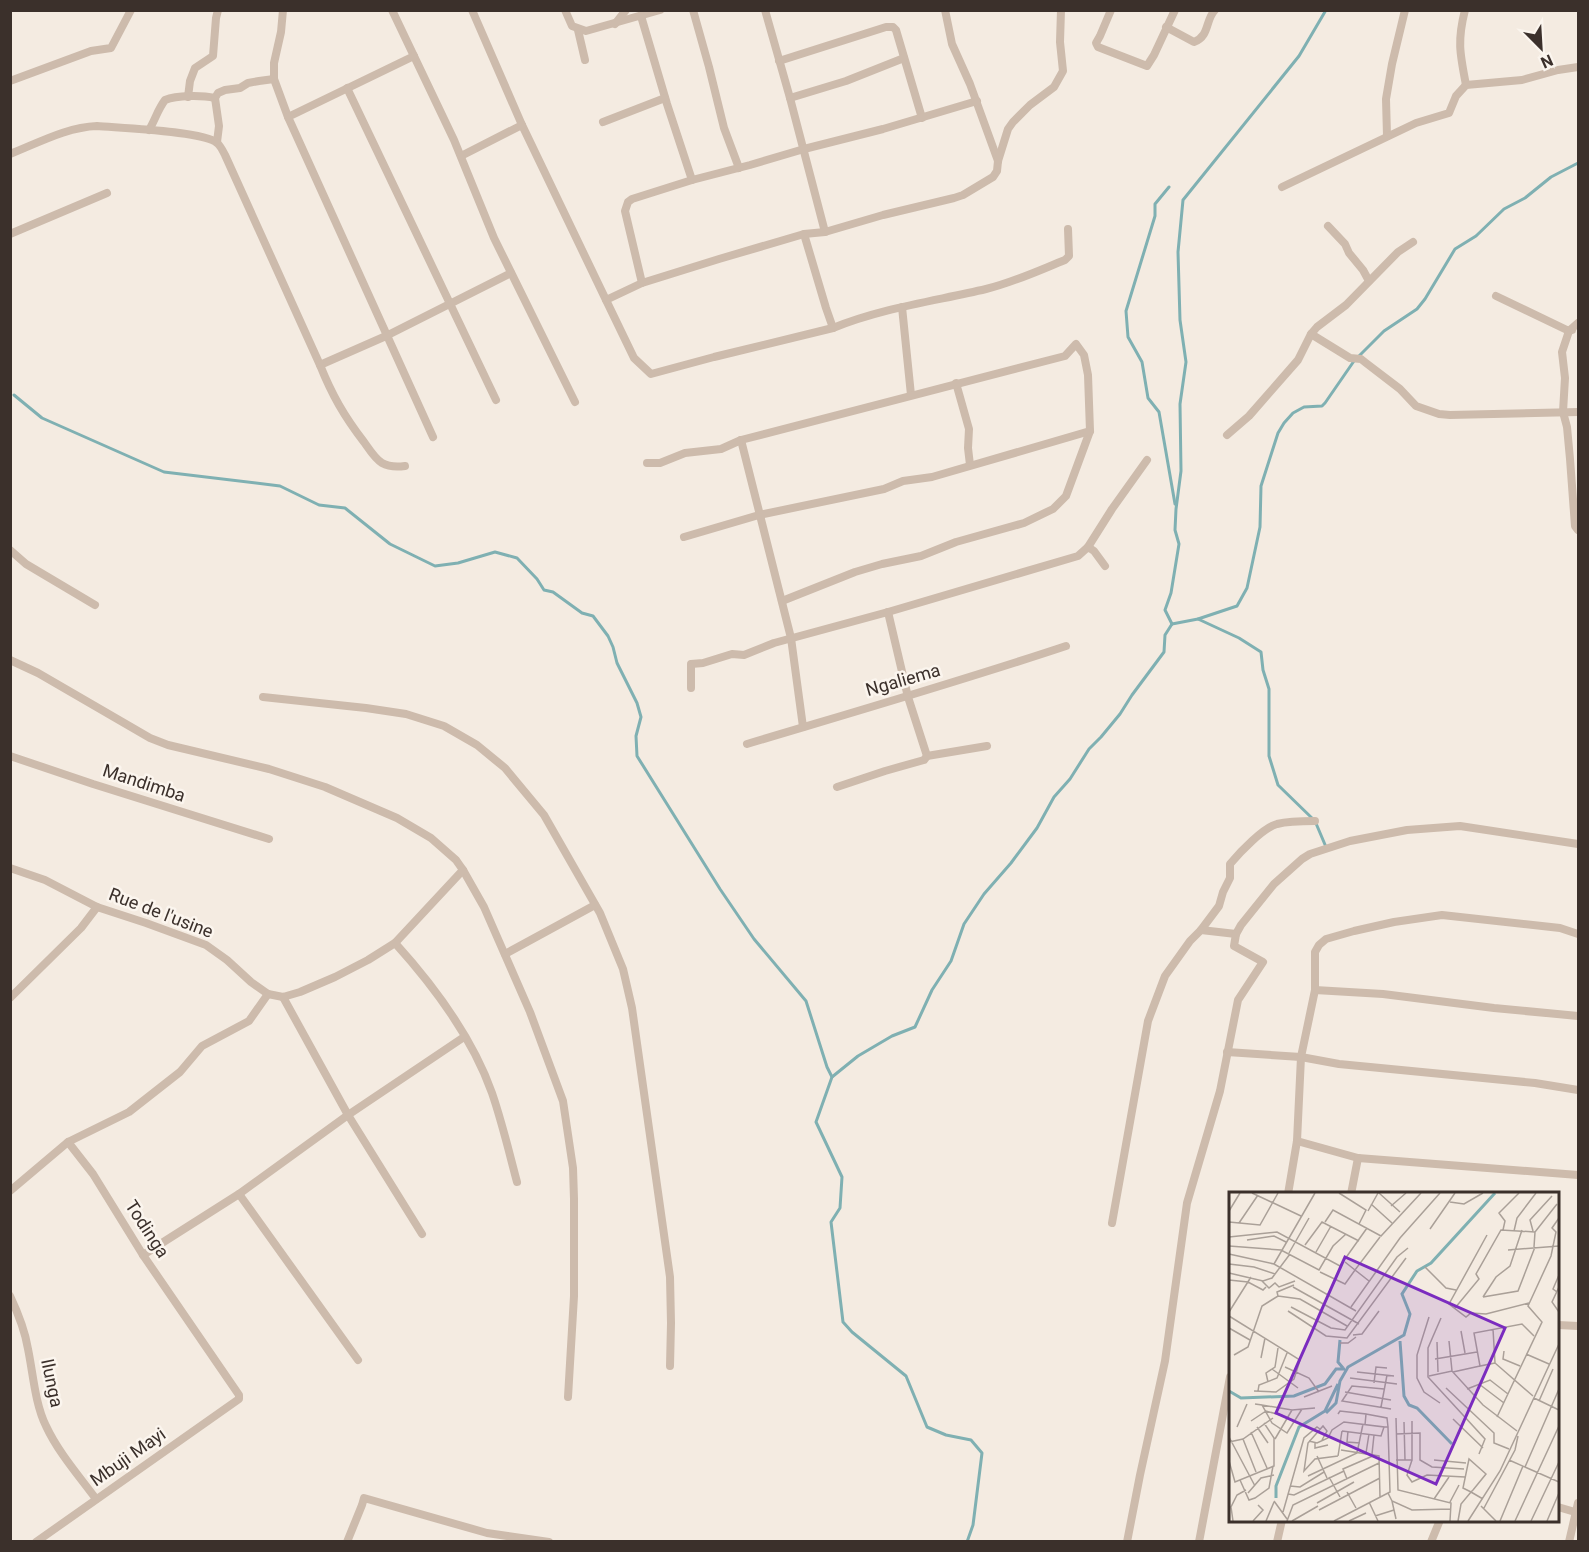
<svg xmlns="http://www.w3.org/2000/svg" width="1589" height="1552" font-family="Roboto,sans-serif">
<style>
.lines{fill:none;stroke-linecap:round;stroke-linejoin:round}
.stream{stroke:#7fb0b2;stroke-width:3}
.minor{stroke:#cdbbac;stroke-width:8}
.labels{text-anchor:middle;stroke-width:5;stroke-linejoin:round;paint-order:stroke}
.street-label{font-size:18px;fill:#3b302b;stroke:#fbf5ee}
.inset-river{fill:none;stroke:#7fb0b2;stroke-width:3}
.inset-road{fill:none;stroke:#aaa098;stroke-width:1.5}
.view{fill:#7b2cbf;fill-opacity:0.15;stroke:#7b2cbf;stroke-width:3}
.inset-edge{fill:none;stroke:#3b302b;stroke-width:3}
</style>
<rect width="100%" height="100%" fill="#f4ebe1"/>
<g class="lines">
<g class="stream">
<polyline points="1169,187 1155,204 1155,216 1126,311 1128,337 1142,362 1148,398 1159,412 1175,504"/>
<polyline points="1359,356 1384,331 1417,309 1425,299 1455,249 1476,236 1504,209 1525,198 1551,177 1578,163"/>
<polyline points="14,395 42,418 164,472 280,486 319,505 345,508 390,544 435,566 458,563 495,552 517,558 537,579 544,590 553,592 582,613 593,616 608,636 613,647 617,663 637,703 641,717 636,736 637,756 720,889 754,939 806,1001 827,1067 832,1077"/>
<polyline points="1198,619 1239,638 1261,652 1263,670 1269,689 1269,756 1278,785 1315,821 1326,847"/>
<polyline points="1172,624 1165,610 1171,593 1179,544 1175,530 1176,509 1181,471 1180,404 1186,362 1180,320 1178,252 1183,200 1299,56 1326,10"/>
<polyline points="1172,624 1198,619 1237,606 1247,588 1260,527 1261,486 1278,433 1284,423 1293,413 1304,407 1322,406 1325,403 1354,361"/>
<polyline points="967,1542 973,1525 982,1453 971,1440 946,1435 927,1427 906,1376 852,1332 843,1322 831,1222 840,1208 842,1177 816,1122 832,1077 858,1056 892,1036 915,1027 932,990 951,961 964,924 984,894 1011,863 1037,828 1054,797 1070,779 1089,749 1101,737 1120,714 1132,695 1164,652 1165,635 1172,624"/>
</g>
<g class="minor">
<polyline points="283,10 281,32 274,63 274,79 288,117"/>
<polyline points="392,10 454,140 494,238 575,402"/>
<polyline points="472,10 522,125 606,300 642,283"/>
<polyline points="565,10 572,26 586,31 660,10"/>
<polyline points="693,10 709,67 724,128 739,168"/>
<polyline points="765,10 790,98 825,232"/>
<polyline points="945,10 952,44 970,84 998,161"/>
<polyline points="1111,10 1100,36 1096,43 1098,47 1147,66 1154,55 1175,10"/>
<path d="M1465,10C1457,41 1460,54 1466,85"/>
<polyline points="641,16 667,104 692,180"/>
<polyline points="615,24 626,10"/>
<path d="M1166,27L1194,42C1210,36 1205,20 1215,10"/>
<polyline points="578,30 585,60"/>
<polyline points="414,56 288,117 433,437"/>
<polyline points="779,61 886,27 893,27 896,30 922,118"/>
<polyline points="10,81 91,51 111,48 131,10"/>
<polyline points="347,88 496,400"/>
<polyline points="188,97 190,81 195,68 213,56 216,18 218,10"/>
<polyline points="790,98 846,81 904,58"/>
<polyline points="977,101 883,129 804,149 750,165 692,180 632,199 628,202 625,211 642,283 719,259 804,234 825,232 883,215 954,198 963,195 993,177 997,171 998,161 1008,129 1013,122 1030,105 1054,87 1063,71 1060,42 1061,10"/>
<polyline points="603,122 665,98"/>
<path d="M149,130C155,120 158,109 165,100C177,95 202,95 215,98"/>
<polyline points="1387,136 1386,99 1392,64 1405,10"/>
<polyline points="217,142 219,126 215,98 218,93 225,90 240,88 248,83 259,81 274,79"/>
<path d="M10,154C38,143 67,127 97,126C119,128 204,131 217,143C220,145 223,151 225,155L320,365L386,336L511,273"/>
<polyline points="461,156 522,125"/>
<polyline points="1282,187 1416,123 1449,113 1456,96 1466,85 1522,80 1558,70 1578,67"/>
<polyline points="1328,226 1345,244 1349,253 1363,270 1369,281"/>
<polyline points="10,234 107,193"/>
<path d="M804,234L826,308L833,328C882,308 935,301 986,289C1012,283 1040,270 1065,260L1069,256L1068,229"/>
<polyline points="1496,296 1569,331 1572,330"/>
<polyline points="606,300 634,358 651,374 714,357 833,328"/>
<polyline points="902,307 911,395"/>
<polyline points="1578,323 1569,331 1562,352 1565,378 1563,412 1567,427 1570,459 1575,526 1578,530"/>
<polyline points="1311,334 1350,358 1361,359 1366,363 1400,389 1416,406 1439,414 1450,415 1578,412"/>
<path d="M320,365C332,395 344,416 364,442C369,449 375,459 382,463C389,467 398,467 405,466"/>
<polyline points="956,383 969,429 968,448 970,465"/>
<polyline points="1227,435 1249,416 1298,360 1311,334 1317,327 1346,305 1398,252 1413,242"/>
<polyline points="741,440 791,638 803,727"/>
<polyline points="647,463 660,463 685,453 721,449 741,440 1065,356 1076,344 1084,355 1088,375 1090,431 1066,496 1053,509 1024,523 956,542 921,556 882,564 855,572 782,601"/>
<polyline points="684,537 759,515 884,489 903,481 932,477 1090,431"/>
<polyline points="1088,547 1112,509 1147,460"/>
<polyline points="10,550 26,564 95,605"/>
<polyline points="10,660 38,673 150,738 168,745 269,769 325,787 397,818 431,838 456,860 463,870 484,907 530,1012 563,1101 573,1168 574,1199 574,1296 568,1397"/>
<polyline points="691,688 691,664 703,663 732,654 744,655 774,643 888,612 1078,556 1088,547 1094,551 1105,566"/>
<polyline points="263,697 366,708 406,714 444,726 477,745 505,768 544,815 600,913 623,969 632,1008 670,1277 671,1323 670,1366"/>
<path d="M747,744C854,712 961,681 1066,646"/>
<polyline points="10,756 93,784 269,839"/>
<polyline points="927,756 987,746"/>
<polyline points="837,787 885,771 924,760 927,756 908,697 888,612"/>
<polyline points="10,868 45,880 97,907 146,923 206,945 227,960 251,982 268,994 283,997 300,992 335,977 368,960 395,943 463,870"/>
<path d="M1201,930L1219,906L1223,892L1230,878V864C1240,852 1263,828 1277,824C1289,821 1302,821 1315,821"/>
<path d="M395,943C433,985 473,1039 492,1093C502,1122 509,1152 517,1182"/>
<polyline points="505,954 595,905"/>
<polyline points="1315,990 1383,994 1494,1008 1578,1016"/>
<polyline points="283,997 348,1115 422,1234"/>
<polyline points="10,998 81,928 97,907"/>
<polyline points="1227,1052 1301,1057 1339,1064 1535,1083 1578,1090"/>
<polyline points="1297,1141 1358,1158 1578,1175"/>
<polyline points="68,1142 129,1112 180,1072 202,1046 249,1021 268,994"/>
<polyline points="10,1191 68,1142 93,1174 143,1255 239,1395 239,1399 36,1542"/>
<polyline points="239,1194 358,1360"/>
<polyline points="1288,1194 1297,1141 1301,1057 1315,990 1315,952 1319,945 1326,939 1354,931 1394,922 1442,915 1560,928 1578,934"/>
<polyline points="1351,1194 1358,1158"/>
<polyline points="1112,1223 1148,1021 1165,976 1190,941 1201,930 1236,934"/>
<polyline points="143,1255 239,1194 348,1115 464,1037"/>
<path d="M10,1296C18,1313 25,1330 28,1349C33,1373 35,1404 46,1426C58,1452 79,1476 96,1499"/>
<polyline points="1558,1325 1578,1326"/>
<polyline points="1558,1507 1575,1512"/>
<polyline points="347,1542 362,1505 364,1498 487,1533 549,1542"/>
<polyline points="1127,1542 1140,1475 1165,1361 1187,1203 1220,1091 1238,1000 1263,962 1234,946 1236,934 1241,925 1274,884 1302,859 1310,854 1350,841 1407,830 1460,826 1578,844"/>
<polyline points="1199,1542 1230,1377"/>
<polyline points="1277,1542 1282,1520"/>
<polyline points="1431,1542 1440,1520"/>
<polyline points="1569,1542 1578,1503"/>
</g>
</g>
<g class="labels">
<g class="street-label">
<text transform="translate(903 680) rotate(-16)" y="6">Ngaliema</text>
<text transform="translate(144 783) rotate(18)" y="6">Mandimba</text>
<text transform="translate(161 913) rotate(21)" y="6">Rue de l'usine</text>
<text transform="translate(147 1229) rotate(57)" y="6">Todinga</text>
<text transform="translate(52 1383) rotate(78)" y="6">Ilunga</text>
<text transform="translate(128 1457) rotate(-35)" y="6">Mbuji Mayi</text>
</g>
</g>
<g transform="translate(1229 1192)">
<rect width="330" height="330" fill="#f4ebe1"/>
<path class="inset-river" d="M111,148L109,170L114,176M171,149L175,204L180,213L188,216L223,252M0,199L12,206L65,204L96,192L107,177H116M97,221L107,211L111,189L119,175L175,143L181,122L173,102L188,79L202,71L266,1M47,306V294L70,235L96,219L109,192"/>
<path class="inset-road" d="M23,1L72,24M110,1L137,18L130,32M150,1L171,20M221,10L235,12L254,1M142,12L163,31M162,14L177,1M0,19L11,1M139,19L149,1M0,30L31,33L49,1M96,30L104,18L152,44L192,1M10,31L29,3M201,37L226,1M274,38L276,29L270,21L290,1M285,39L288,26L307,1M304,39L301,28L323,4M258,43L220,112L237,125L242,121L257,122L300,111M0,45L48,40L111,74L138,36M18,48L45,44L57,50M76,53L93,30L130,49M0,54L52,58L90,78L104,54L117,42M305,55L306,40L328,12M279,58L330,54M87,60L102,34M60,61L80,26M0,62L45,72L127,119M116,70L126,78L151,45M0,72L25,75L46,82M45,72L86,1M196,75L217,96L227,98M91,80L116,92L126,78L140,89M0,81L34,89L43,86L61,62M0,88L19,90L34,98L37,95M33,89L40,96L46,91L50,95L66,89M64,95L130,132M330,95L323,110L330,120M328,100L324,97L330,83M49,104L48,100L65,93M254,105L289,99L306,55M254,105L267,85L281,74L293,38M62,115L102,136L116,138L168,65L179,56M122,115L171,46L211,1M226,116L250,87L247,82L272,38L306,40M59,119L97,144L118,146L177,66M0,120L22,85M0,124L71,168L65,187L47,200L25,199M200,125L188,163V186L195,200L211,211M212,126L199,156V185L256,247L250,262M0,136L21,148M264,137L266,171L304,204M232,139L236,161M124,143L133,142L150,119M220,149L223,179M208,150L209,180M111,151H119L127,145M275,159L274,167L291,174M297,162L320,172M5,163L19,155L33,114L49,104L71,107L118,134M32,166L36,146M206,167L248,160M266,171L251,174L245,141L293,132L305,144M56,175L80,186L90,200M43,177L69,196M128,180L165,184M224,180L251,174M200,184L223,179L254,213L288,239M121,186L168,192M39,190L37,181L46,175L49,156M145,191L147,175L158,176M250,192L275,211M217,196L265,241V251L280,257M155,197L123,194L113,209L162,217M238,197L261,188L279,202M29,199L30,193L48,186L58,161M116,200L162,208M75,205L103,194M305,206L330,218M310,209L324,177M26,212L33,213L43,231L58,241L73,217M33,213L63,218L86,216M152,215L158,183M109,222L111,219L137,222L136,233M137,222L158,226L159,235M268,225L313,130L299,114L322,64L327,40L323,36L330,26M167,226L169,298L222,311L221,329M224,227L254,256M22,229L37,219L55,224M175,230L176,268M8,235L18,212M28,235L39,251M119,239L118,250L131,251M22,240L38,276M167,242L191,241V268L203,275L235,277M0,245L26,294M14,247L27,280M46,247L63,218M93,248L98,239L94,234L79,251L75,279L86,267L109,264M80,249L88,251L99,246L103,238L115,230L155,235L152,244L113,239M0,250L14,247L44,226M86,250V256L99,253M112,258L150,264L151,305M137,261L140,242M143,262L145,243M88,264L98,286M109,264L113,239M167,268H183V229M183,268L178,283L183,290L198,283L236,285M205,268L237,271M280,268L330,290M0,269L6,290L45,274V246L35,231M296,275L330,197M79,284L128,261L134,232M100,285L111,305M118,287L114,277L146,263M11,288L20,308L26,306L40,296L44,274M61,294L71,295L95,280M118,300L127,316M19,301L32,286L45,283M159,301L163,309L183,318L222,317M59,302L65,303L115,279M205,307L220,285M45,309L58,327M163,309L167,327M140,310L149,329M221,310L230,293M88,311L125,290M252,314L267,329M255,316L286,258L289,244M90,318L151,286M54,320L75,246L88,235L91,237M146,324L165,318M4,329L2,315L8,303L17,298M24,329L34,318L29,313M37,329L45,310M58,329L64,313L150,271M63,329L89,314M105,329L161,300L159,235H155M120,329L137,321M229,329L232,312L242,300L244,298L257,282L240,267L234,296L242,300L254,307M239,329L271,279L330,152M271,329L294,274M286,329L330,234M302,329L330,270M318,329L330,301"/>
<path class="view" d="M116,65L276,136L207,292L47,221Z"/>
<rect width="330" height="330" class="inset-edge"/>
</g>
<rect width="1589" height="1552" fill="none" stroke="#3b302b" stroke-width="24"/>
<g transform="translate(1541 48) rotate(156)" stroke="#fbf5ee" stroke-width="4.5" paint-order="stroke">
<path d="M0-4.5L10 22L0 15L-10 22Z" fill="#3b302b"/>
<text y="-9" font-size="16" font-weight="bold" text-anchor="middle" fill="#3b302b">N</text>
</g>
</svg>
